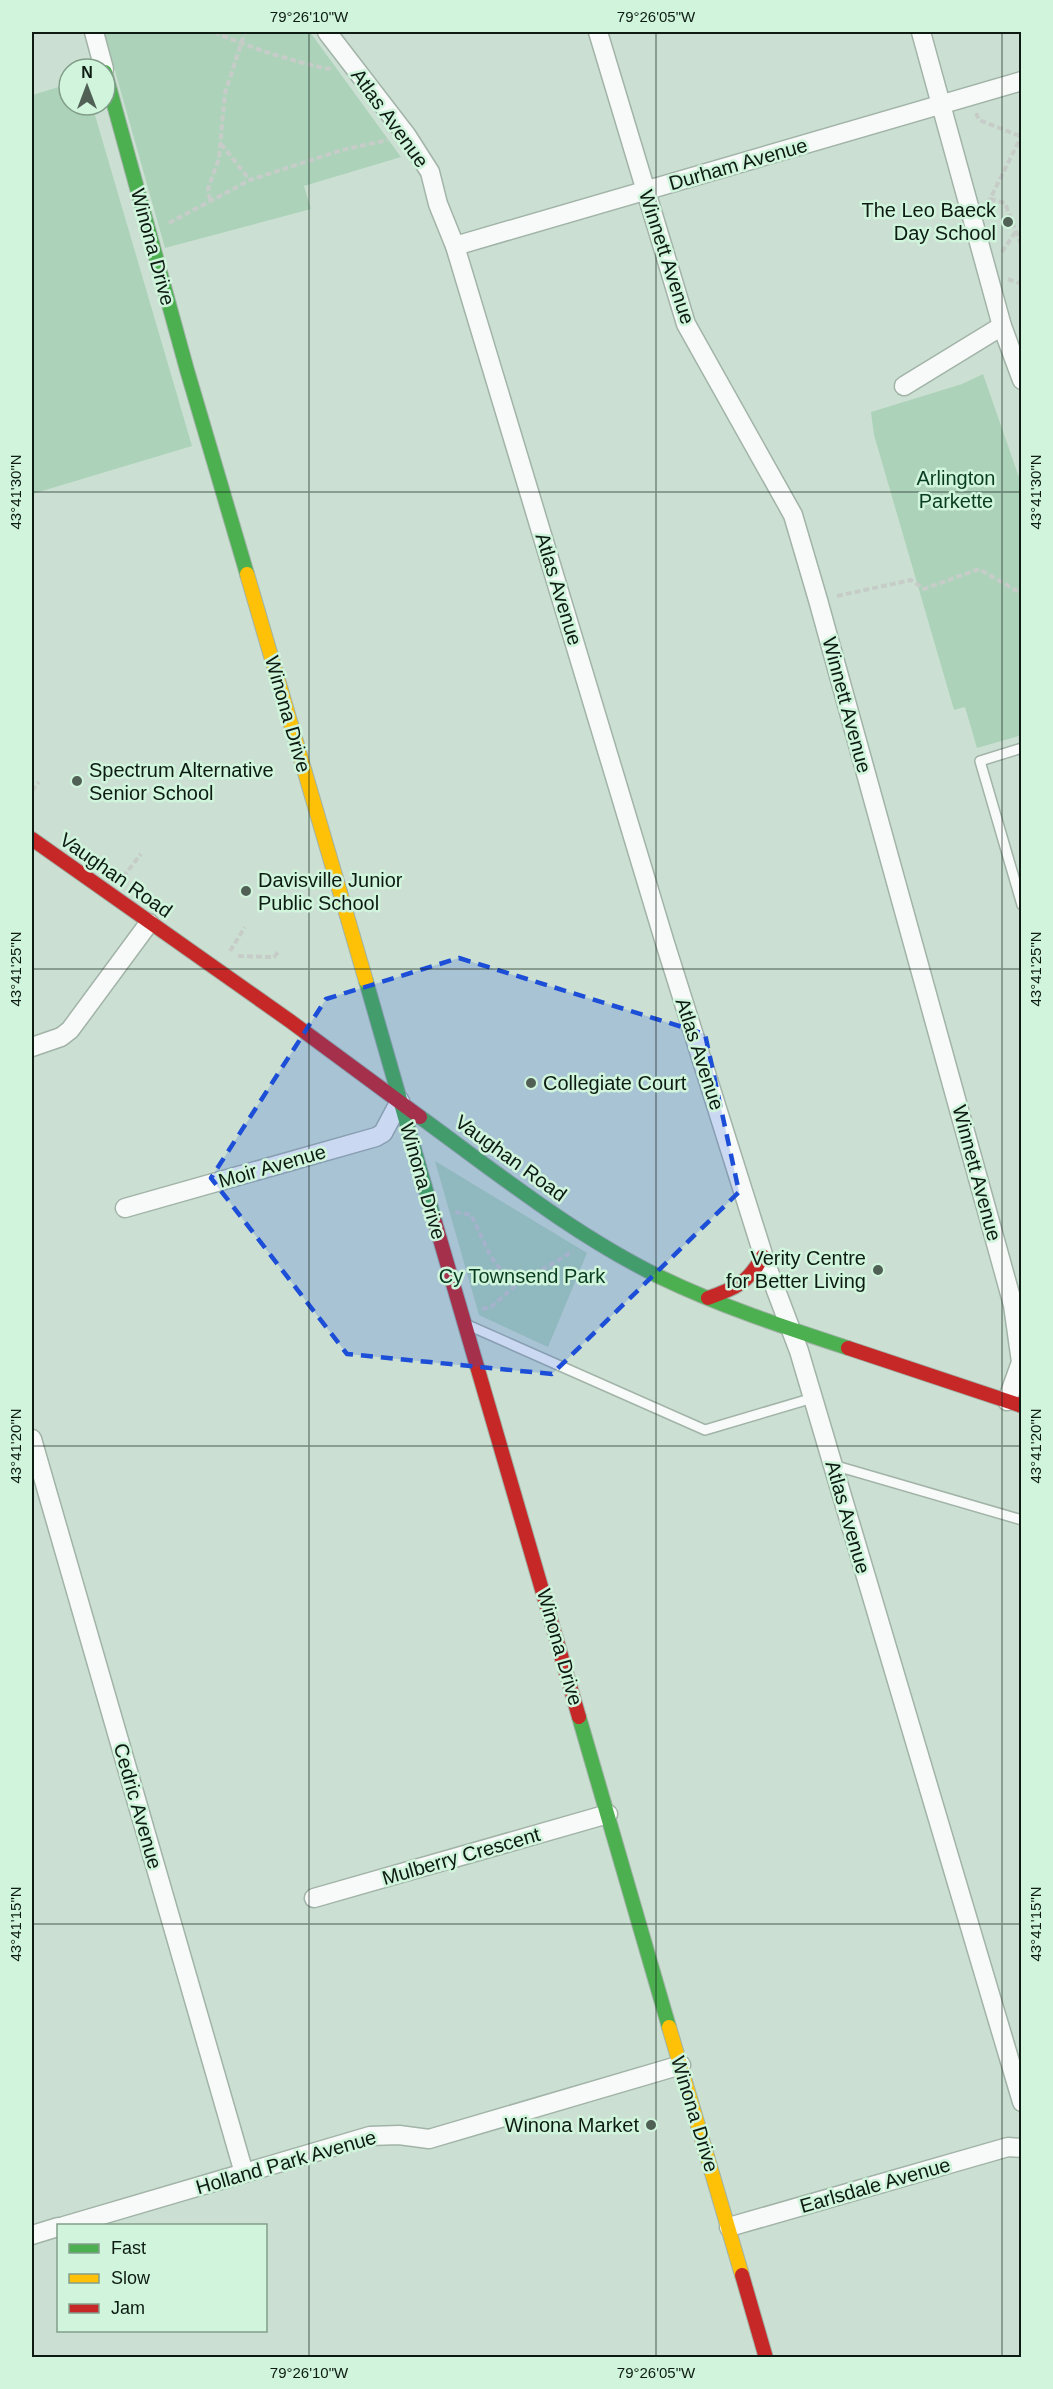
<svg xmlns="http://www.w3.org/2000/svg" width="1053" height="2389" font-family="Helvetica,sans-serif">
<style>
.green{fill:#add2ba}
.lines{fill:none;stroke-linecap:round;stroke-linejoin:round}
.lane-casing{stroke:#a2b3a8;stroke-width:12}
.street-casing{stroke:#a2b3a8;stroke-width:21}
.fast-casing{stroke:#a2b3a8;stroke-width:16}
.slow-casing{stroke:#a2b3a8;stroke-width:16}
.jam-casing{stroke:#a2b3a8;stroke-width:16}
.path{stroke:#c6ccc8;stroke-width:4;stroke-dasharray:6 3;stroke-linecap:butt}
.lane{stroke:#f7faf8;stroke-width:9}
.street{stroke:#f7faf8;stroke-width:18}
.fast{stroke:#4caf50;stroke-width:14}
.slow{stroke:#ffc107;stroke-width:14}
.jam{stroke:#c62828;stroke-width:14}
.marked{fill:#1d4ed8;fill-opacity:0.2;stroke:#1d4ed8;stroke-width:4.5;stroke-dasharray:12 8;stroke-linejoin:round}
.ticks{fill:none;stroke:#0d1b12;stroke-width:1.5;stroke-opacity:0.45}
.poi-dot{fill:#506055;stroke:#d0f5dc;stroke-width:2}
.labels{text-anchor:middle;stroke-width:5;stroke-linejoin:round;paint-order:stroke}
.street-label{font-size:20px;fill:#0d1b12;stroke:#d0f5dc}
.poi-label{font-size:20px;fill:#0d1b12;stroke:#d0f5dc;text-anchor:end}
.park-label{font-size:20px;fill:#093d23;stroke:#d0f5dc}
.neatline{fill:none;stroke:#0d1b12;stroke-width:2}
.ticks-label{font-size:15px;text-anchor:middle;fill:#0d1b12}
</style>
<rect width="100%" height="100%" fill="#cbe0d2"/>
<g class="green">
<polygon points="104,32 310,32 401,157 304,186 311,209 165,248"/>
<polygon points="69,84 69,105 92,105 192,446 32,494 32,95"/>
<polygon points="983,374 1021,483 1022,735 977,748 965,707 954,710 874,435 871,412 962,384"/>
<polygon points="435,1161 587,1253 548,1347 479,1315"/>
</g>
<g class="lines">
<defs>
<g id="lane">
<polyline points="1022,748 980,761 1022,905"/>
<polyline points="470,1326 705,1430 813,1398"/>
<polyline points="833,1465 1022,1520"/>
</g>
<g id="street">
<polyline points="94,32 104,69"/>
<polyline points="327,32 407,136 430,172 438,204 455,246 665,943 766,1264 799,1351 1022,2102"/>
<polyline points="598,32 686,324 793,515 818,600 1013,1305 1021,1362 1007,1401"/>
<polyline points="921,32 1002,326 1022,380"/>
<polyline points="455,246 1022,81"/>
<polyline points="904,386 1002,326"/>
<polyline points="32,1047 61,1037 70,1030 149,923"/>
<polyline points="125,1208 376,1137 383,1133 400,1101"/>
<polyline points="32,1439 244,2173"/>
<polyline points="314,1898 608,1814"/>
<polyline points="64,2226 370,2136 399,2135 429,2139 681,2065"/>
<polyline points="729,2227 1008,2147 1022,2148"/>
<polyline points="32,2235 58,2227"/>
</g>
<g id="fast">
<polyline points="105,72 187,370 247,574"/>
<polyline points="366,981 435,1222"/>
<path d="M420,1117C497,1173 574,1235 660,1277C720,1306 784,1327 848,1348"/>
<polyline points="579,1717 669,2027"/>
</g>
<g id="slow">
<polyline points="247,574 366,981"/>
<polyline points="669,2027 742,2275"/>
</g>
<g id="jam">
<polyline points="32,839 290,1021 420,1117"/>
<polyline points="435,1222 579,1717"/>
<path d="M708,1298C736,1288 748,1283 763,1256"/>
<polyline points="848,1348 1022,1406"/>
<polyline points="742,2275 766,2358"/>
</g>
</defs>
<use href="#lane" class="lane-casing"/>
<use href="#street" class="street-casing"/>
<use href="#fast" class="fast-casing"/>
<use href="#slow" class="slow-casing"/>
<use href="#jam" class="jam-casing"/>
<g class="path">
<path d="M214,32C251,48 288,60 328,69L332,67"/>
<polyline points="976,113 979,120 1020,136"/>
<polyline points="221,144 250,180"/>
<polyline points="990,199 1005,203 1022,247"/>
<polyline points="210,200 208,189 219,158 225,93 245,32"/>
<polyline points="986,202 990,199 1022,135"/>
<polyline points="169,223 250,180 342,150 388,140"/>
<polyline points="1002,252 1016,231"/>
<polyline points="1008,279 1022,284"/>
<polyline points="837,596 911,580 924,589 979,569 1022,594"/>
<polyline points="32,791 39,782"/>
<polyline points="123,877 141,854"/>
<polyline points="230,951 245,927"/>
<polyline points="238,956 274,957 279,951"/>
<polyline points="455,1212 471,1215 491,1257 514,1287"/>
<polyline points="482,1309 491,1307 514,1287 573,1251"/>
</g>
<use href="#lane" class="lane"/>
<use href="#street" class="street"/>
<use href="#fast" class="fast"/>
<use href="#slow" class="slow"/>
<use href="#jam" class="jam"/>
</g>
<path class="marked" d="M459,958L705,1034L739,1192L552,1374L347,1354L211,1178L326,999Z"/>
<path class="ticks" d="M309,32V2358M656,32V2358M1002,32V2358M32,492H1022M32,969H1022M32,1446H1022M32,1924H1022"/>
<g class="poi-dot">
<circle cx="1008" cy="222" r="6"/>
<circle cx="77" cy="781" r="6"/>
<circle cx="246" cy="891" r="6"/>
<circle cx="531" cy="1083" r="6"/>
<circle cx="878" cy="1270" r="6"/>
<circle cx="651" cy="2125" r="6"/>
</g>
<g class="labels">
<g class="street-label">
<text transform="translate(390 118) rotate(54)" y="7">Atlas Avenue</text>
<text transform="translate(738 164) rotate(-16)" y="7">Durham Avenue</text>
<text transform="translate(153 247) rotate(75)" y="7">Winona Drive</text>
<text transform="translate(667 257) rotate(72)" y="7">Winnett Avenue</text>
<text transform="translate(559 589) rotate(73)" y="7">Atlas Avenue</text>
<text transform="translate(847 705) rotate(75)" y="7">Winnett Avenue</text>
<text transform="translate(288 714) rotate(74)" y="7">Winona Drive</text>
<text transform="translate(116 875) rotate(35)" y="7">Vaughan Road</text>
<text transform="translate(700 1054) rotate(72)" y="7">Atlas Avenue</text>
<text transform="translate(511 1158) rotate(36)" y="7">Vaughan Road</text>
<text transform="translate(272 1166) rotate(-16)" y="7">Moir Avenue</text>
<text transform="translate(977 1173) rotate(75)" y="7">Winnett Avenue</text>
<text transform="translate(423 1181) rotate(74)" y="7">Winona Drive</text>
<text transform="translate(848 1517) rotate(74)" y="7">Atlas Avenue</text>
<text transform="translate(560 1647) rotate(74)" y="7">Winona Drive</text>
<text transform="translate(138 1806) rotate(74)" y="7">Cedric Avenue</text>
<text transform="translate(461 1856) rotate(-16)" y="7">Mulberry Crescent</text>
<text transform="translate(695 2114) rotate(73)" y="7">Winona Drive</text>
<text transform="translate(286 2162) rotate(-16)" y="7">Holland Park Avenue</text>
<text transform="translate(875 2185) rotate(-16)" y="7">Earlsdale Avenue</text>
</g>
<g class="poi-label">
<text x="996" y="217">The Leo Baeck<tspan x="996" dy="23">Day School</tspan></text>
<text x="89" y="777" text-anchor="start">Spectrum Alternative<tspan x="89" dy="23">Senior School</tspan></text>
<text x="258" y="887" text-anchor="start">Davisville Junior<tspan x="258" dy="23">Public School</tspan></text>
<text x="543" y="1090" text-anchor="start">Collegiate Court</text>
<text x="866" y="1265">Verity Centre<tspan x="866" dy="23">for Better Living</tspan></text>
<text x="639" y="2132">Winona Market</text>
</g>
<g class="park-label">
<text x="956" y="485">Arlington<tspan x="956" dy="23">Parkette</tspan></text>
<text x="522" y="1283">Cy Townsend Park</text>
</g>
</g>
<rect width="1053" height="2389" fill="none" stroke="#d0f5dc" stroke-width="66"/>
<rect x="57" y="2224" width="210" height="108" fill="#d0f5dc" stroke="#829e8b" stroke-width="1.5"/>
<rect x="69" y="2244" width="30" height="9" fill="#4caf50" stroke="#829e8b" stroke-width="1.5"/>
<text x="111" y="2254" font-size="18" fill="#0d1b12">Fast</text>
<rect x="69" y="2274" width="30" height="9" fill="#ffc107" stroke="#829e8b" stroke-width="1.5"/>
<text x="111" y="2284" font-size="18" fill="#0d1b12">Slow</text>
<rect x="69" y="2304" width="30" height="9" fill="#c62828" stroke="#829e8b" stroke-width="1.5"/>
<text x="111" y="2314" font-size="18" fill="#0d1b12">Jam</text>
<g transform="translate(87 87)"><circle r="28" fill="#d0f5dc" stroke="#829e8b" stroke-width="1.5"/>
<path d="M0-4.5L10 22L0 15L-10 22Z" fill="#506055"/>
<text y="-9" font-size="16" font-weight="bold" text-anchor="middle" fill="#0d1b12">N</text>
</g>
<rect x="33" y="33" width="987" height="2323" class="neatline"/>
<g class="ticks-label">
<text x="309" y="22">79°26'10"W</text>
<text x="656" y="22">79°26'05"W</text>
<text transform="translate(16 492) rotate(-90)" y="5">43°41'30"N</text>
<text transform="translate(1036 492) rotate(-90)" y="5">43°41'30"N</text>
<text transform="translate(16 969) rotate(-90)" y="5">43°41'25"N</text>
<text transform="translate(1036 969) rotate(-90)" y="5">43°41'25"N</text>
<text transform="translate(16 1446) rotate(-90)" y="5">43°41'20"N</text>
<text transform="translate(1036 1446) rotate(-90)" y="5">43°41'20"N</text>
<text transform="translate(16 1924) rotate(-90)" y="5">43°41'15"N</text>
<text transform="translate(1036 1924) rotate(-90)" y="5">43°41'15"N</text>
<text x="309" y="2378">79°26'10"W</text>
<text x="656" y="2378">79°26'05"W</text>
</g>
</svg>
